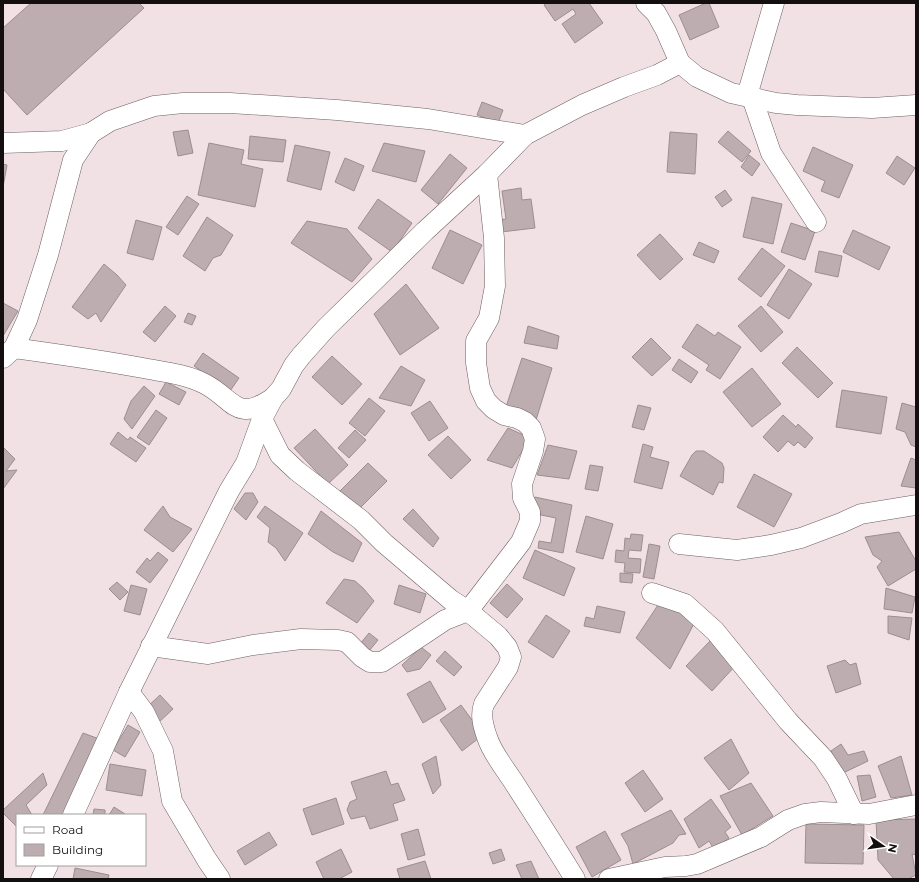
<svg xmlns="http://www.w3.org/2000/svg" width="919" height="882" font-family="Montserrat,sans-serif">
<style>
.building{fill:#bdadb1;stroke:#9b8d90}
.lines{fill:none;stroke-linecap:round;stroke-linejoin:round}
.minor-casing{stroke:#6d5f62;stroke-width:21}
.minor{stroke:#fff;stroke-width:20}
</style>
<rect width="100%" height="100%" fill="#f1e1e4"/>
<g class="building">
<polygon points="31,3 139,3 144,8 27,115 3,89 3,28"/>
<polygon points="547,3 589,3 603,23 575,43 562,24 576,14 573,9 555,21 544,5"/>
<polygon points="706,3 709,3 719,27 690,40 679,15"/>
<polygon points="482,102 503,110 498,123 477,115"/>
<polygon points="188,130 193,153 178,156 173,132"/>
<polygon points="728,131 751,151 742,162 718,142"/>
<polygon points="670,132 697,134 695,174 667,172"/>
<polygon points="250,136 286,140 283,162 248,159"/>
<polygon points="209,143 244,150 241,164 263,169 255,207 198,195"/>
<polygon points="384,143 425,151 416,182 372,171"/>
<polygon points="295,145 330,152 321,190 287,181"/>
<polygon points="813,147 853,165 839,198 821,191 825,181 803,171"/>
<polygon points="450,154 467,168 438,204 421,190"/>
<polygon points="749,155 760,164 752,176 741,167"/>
<polygon points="897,156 915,168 904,185 886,173"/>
<polygon points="345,158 364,166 354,191 335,182"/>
<polygon points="3,164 7,165 3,187"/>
<polygon points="521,188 522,200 531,199 535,228 501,232 499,220 506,219 502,191"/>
<polygon points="725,190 732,200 722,207 715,197"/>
<polygon points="187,196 199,204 178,235 166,227"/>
<polygon points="752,197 782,204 773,244 743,237"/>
<polygon points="378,199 412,223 392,252 358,228"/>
<polygon points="207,217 233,235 221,255 213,258 205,271 183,256"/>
<polygon points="136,220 162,227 153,260 127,253"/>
<polygon points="307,221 347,229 372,259 352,282 291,243"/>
<polygon points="791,223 815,231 805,260 781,252"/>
<polygon points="450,230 482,245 463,284 432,268"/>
<polygon points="853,230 890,247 879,270 843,252"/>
<polygon points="660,234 683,259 660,280 637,255"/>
<polygon points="699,242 719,251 714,263 693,255"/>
<polygon points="762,248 785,266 761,297 738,279"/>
<polygon points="819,251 842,256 838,277 815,272"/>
<polygon points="104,264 117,275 126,285 101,322 96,313 88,319 72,307"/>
<polygon points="789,269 812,284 789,319 767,305"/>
<polygon points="406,284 439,328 400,355 374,314"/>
<polygon points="3,303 18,311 3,336"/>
<polygon points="165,306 176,316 155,342 143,332"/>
<polygon points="761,306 783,332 761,352 738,326"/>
<polygon points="188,313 196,316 192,325 184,322"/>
<polygon points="697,324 715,336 718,332 741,347 720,379 706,370 709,365 682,347"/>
<polygon points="528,326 559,336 557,349 524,343"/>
<polygon points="651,338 671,358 652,376 632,357"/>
<polygon points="797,347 833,383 818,398 782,363"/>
<polygon points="203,353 239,378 230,391 194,366"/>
<polygon points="332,356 362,384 342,405 312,377"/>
<polygon points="522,358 552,368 536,420 505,410"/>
<polygon points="679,359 698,372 691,383 672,370"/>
<polygon points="401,366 425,380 411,406 379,398"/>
<polygon points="752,368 781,404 752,427 723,392"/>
<polygon points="166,382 186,392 179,405 159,394"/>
<polygon points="144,386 155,396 132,429 124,419 131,401"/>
<polygon points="842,390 887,397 881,434 836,427"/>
<polygon points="369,398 385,411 365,436 349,423"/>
<polygon points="430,401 448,428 429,441 411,413"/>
<polygon points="902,403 916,407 916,447 911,445 905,432 896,429"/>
<polygon points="638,405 651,408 644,430 632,427"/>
<polygon points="156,410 167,418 149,445 137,437"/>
<polygon points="783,415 796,427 798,424 813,438 805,448 798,442 794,446 788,441 778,452 763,437"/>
<polygon points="508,428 530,438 512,468 487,460"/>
<polygon points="315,429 348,465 328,484 294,448"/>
<polygon points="355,430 366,440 349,458 338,448"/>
<polygon points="118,432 128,440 130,437 146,448 136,462 110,444"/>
<polygon points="448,436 471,460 451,479 428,455"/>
<polygon points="643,444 653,447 650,457 669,462 662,489 634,482"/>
<polygon points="548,445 577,451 569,479 537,475"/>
<polygon points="3,447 15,459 6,471 17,470 3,489"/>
<polygon points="696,451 704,451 722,463 724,468 723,483 719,482 713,495 680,476 692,455"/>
<polygon points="911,458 916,460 916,488 901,486"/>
<polygon points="368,463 387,481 354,514 335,496"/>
<polygon points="590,465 603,467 598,491 585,489"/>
<polygon points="754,474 792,494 774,527 737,507"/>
<polygon points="245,493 253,493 258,502 246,520 234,509"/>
<polygon points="535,497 572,505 563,553 538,548 539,541 551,543 556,518 531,513"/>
<polygon points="163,506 170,517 192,529 173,552 144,530"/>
<polygon points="265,506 303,533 285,561 276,548 268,542 270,528 257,517"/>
<polygon points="413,509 439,538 433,547 403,519"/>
<polygon points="321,511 362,543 353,562 333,552 308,534"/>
<polygon points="586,516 613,524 603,559 576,552"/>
<polygon points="899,532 916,561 916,569 888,586 877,567 882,561 873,555 865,537"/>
<polygon points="631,534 643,535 641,551 629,550 628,558 641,559 640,573 624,572 625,563 615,562 616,550 624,551 625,538 630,539"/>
<polygon points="649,544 660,546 654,579 643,577"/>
<polygon points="535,550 575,568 564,596 523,578"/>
<polygon points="158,552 168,560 150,583 136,572 147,558 150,561"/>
<polygon points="620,573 633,574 632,583 620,582"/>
<polygon points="344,579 355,581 363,588 374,601 357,623 326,603"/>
<polygon points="117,582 128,592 120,600 109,589"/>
<polygon points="507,584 523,599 507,618 490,603"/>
<polygon points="131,585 147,589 140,615 124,611"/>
<polygon points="399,585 426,594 420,613 394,604"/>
<polygon points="886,588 915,597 912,613 884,609"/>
<polygon points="662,599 697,618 670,669 636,638"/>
<polygon points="597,606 625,612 620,633 584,626 586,617 594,619"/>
<polygon points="546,615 570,631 553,658 528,642"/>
<polygon points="888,616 912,618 909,640 888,633"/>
<polygon points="369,633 378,640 369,651 360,644"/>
<polygon points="711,640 737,664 712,691 686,666"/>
<polygon points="421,647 431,655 420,669 407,672 402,665"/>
<polygon points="445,651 462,667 454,676 436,661"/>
<polygon points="845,660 850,665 856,663 861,684 836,693 827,666"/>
<polygon points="430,681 446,709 423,723 407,694"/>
<polygon points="160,695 173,709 158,723 145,709"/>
<polygon points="461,705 483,735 462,751 440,720"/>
<polygon points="128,725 140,732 125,757 113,750"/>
<polygon points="83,733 102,740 65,815 43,815"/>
<polygon points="731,739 749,773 729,790 704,758"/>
<polygon points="841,744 848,755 864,751 868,761 841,774 831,751"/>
<polygon points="436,756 441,785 433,794 422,764"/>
<polygon points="901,756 912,795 891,798 878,766"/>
<polygon points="110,764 146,770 142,796 106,790"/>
<polygon points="643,770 663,799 645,812 625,783"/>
<polygon points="386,771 391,785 398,783 405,800 393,804 398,820 370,829 365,816 351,819 347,810 350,802 357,799 351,782"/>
<polygon points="43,773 47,785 26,805 32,815 17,815 17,827 3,813 3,810"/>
<polygon points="870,775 876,797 862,801 857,776"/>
<polygon points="751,783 773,816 742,835 720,796"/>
<polygon points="336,798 344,824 312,835 303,809"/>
<polygon points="711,799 731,827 725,832 729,838 714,849 709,841 699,848 684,819"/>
<polygon points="114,807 125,814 124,815 109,815"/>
<polygon points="94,809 105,810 105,815 93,815"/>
<polygon points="671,810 686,834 679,835 673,843 633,864 628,846 621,834"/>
<polygon points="916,819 916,855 912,854 916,875 908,879 894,879 878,860 876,820"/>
<polygon points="806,824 864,825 863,864 805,863"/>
<polygon points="418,829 425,855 408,860 401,834"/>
<polygon points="605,831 621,860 592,877 576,847"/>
<polygon points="269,832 277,845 245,865 237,851"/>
<polygon points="341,849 352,872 339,879 324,879 316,862"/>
<polygon points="501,849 505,860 493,864 489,853"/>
<polygon points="425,861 431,879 400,879 397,869"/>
<polygon points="531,861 539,879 522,879 516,865"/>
<polygon points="75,868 109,875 108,879 73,879"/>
</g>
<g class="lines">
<defs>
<g id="minor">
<polyline points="646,3 656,13 666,31 680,63 697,77 731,93 776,103 797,105 872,108 916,105"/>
<polyline points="774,3 749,89 771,153 816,222"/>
<polyline points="3,143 62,141 91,133"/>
<path d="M14,348C57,354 101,360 143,368C164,372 186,374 205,384C235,400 235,423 273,398"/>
<polyline points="3,358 14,348 27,320 48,255 73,160 91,133 110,121 154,106 183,103 230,103 337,110 428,119 525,135"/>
<path d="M262,419L280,455L297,471L361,520L384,543L451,600L468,611L498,636L507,647L511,657L508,667L484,704C480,715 483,726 487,737C492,753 504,767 513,781C534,814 555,846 575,879"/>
<polyline points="679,544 737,550 771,545 801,538 841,523 861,514 916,505"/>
<polyline points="652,593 685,604 715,631 788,721 823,758 837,779 854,814"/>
<polyline points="151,646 208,654 253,645 301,639 338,640 347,642 362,657 370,662 382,662 445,620 468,611 521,542 530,521 530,512 523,498 522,484 533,451 535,439 531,428 525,422 517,418 504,415 494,409 486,401 480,388 476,363 476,341 489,318 495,286 494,238 487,174"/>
<polyline points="129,692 144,712 163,751 172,801 207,860 220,879"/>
<polyline points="73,815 129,692 229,491 246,463 262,419 273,398 281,389 294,365 301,356 326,328 425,231 487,174 525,135 582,105 624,87 657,75 680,63"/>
<polyline points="41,879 48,865"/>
<polyline points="609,879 665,867 686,866 697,864 761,837 788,820 805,814 821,812 869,814 916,805"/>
</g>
</defs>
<use href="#minor" class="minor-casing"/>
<use href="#minor" class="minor"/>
</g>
<rect width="919" height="882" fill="none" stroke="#130e0f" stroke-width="8"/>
<rect x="16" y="814" width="130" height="52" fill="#ffffff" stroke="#a19f9f"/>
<rect x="24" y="827" width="20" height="6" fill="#ffffff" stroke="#a19f9f"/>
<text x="52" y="834" font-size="12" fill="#130e0f">Road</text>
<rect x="24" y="844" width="20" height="12" fill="#bdadb1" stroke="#a19f9f"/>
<text x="52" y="854" font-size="12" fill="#130e0f">Building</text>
<g transform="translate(883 846) rotate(103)" stroke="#ffffff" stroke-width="3" paint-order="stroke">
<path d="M0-3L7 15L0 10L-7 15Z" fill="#130e0f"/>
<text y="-6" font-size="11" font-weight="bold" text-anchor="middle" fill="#130e0f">N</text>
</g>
</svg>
